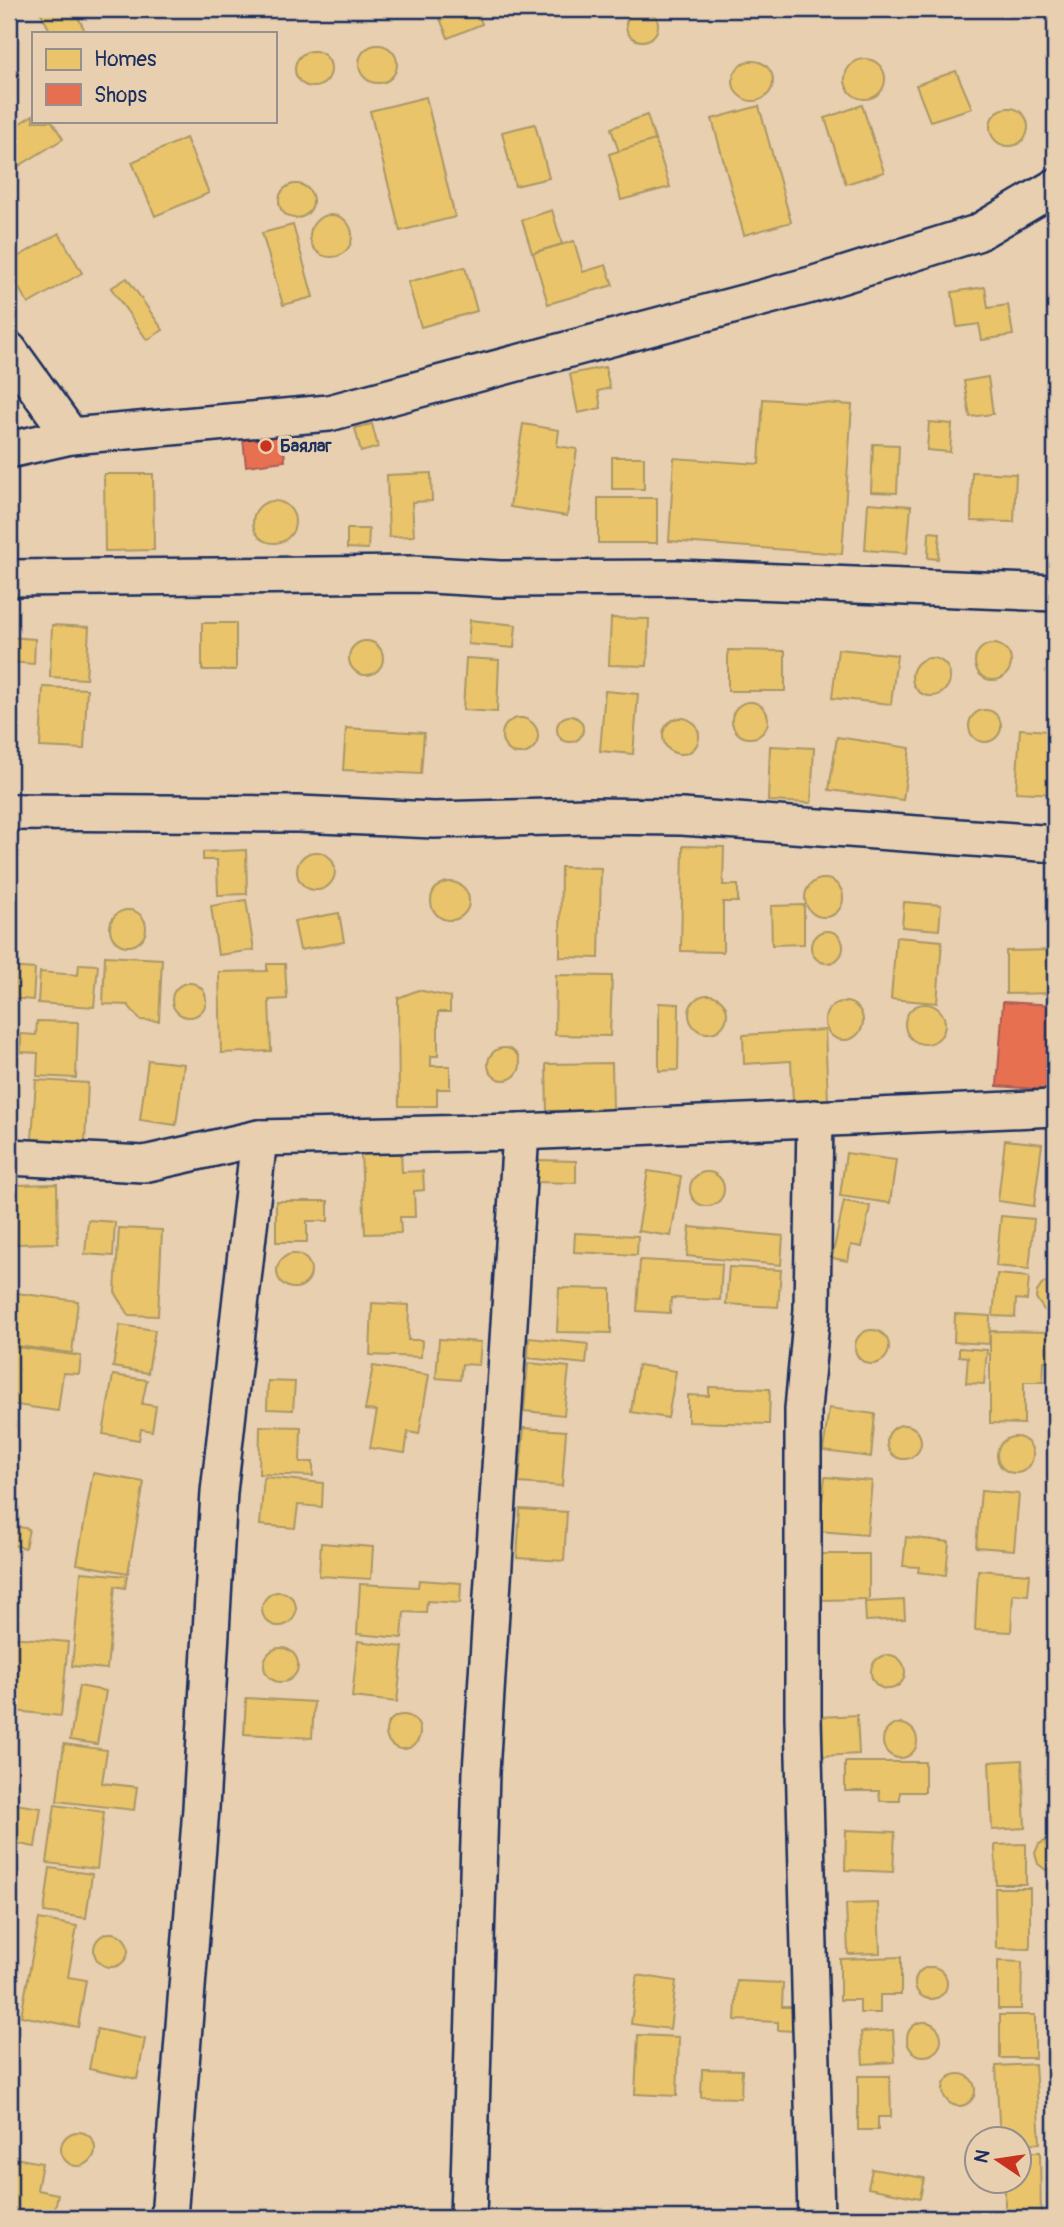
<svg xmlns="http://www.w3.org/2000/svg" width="1064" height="2227" font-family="Pangolin,sans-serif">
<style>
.homes{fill:#e9c46a;stroke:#ab9766;stroke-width:2}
.shops{fill:#e76f51;stroke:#aa5c55;stroke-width:2}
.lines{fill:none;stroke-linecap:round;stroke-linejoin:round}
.minor-casing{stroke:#1b2f5e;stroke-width:40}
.minor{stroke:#e7cfaf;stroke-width:35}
.poi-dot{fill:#c8321e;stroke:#e7cfaf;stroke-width:2.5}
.labels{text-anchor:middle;stroke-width:7;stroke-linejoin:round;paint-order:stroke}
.poi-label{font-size:18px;font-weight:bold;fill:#1b2f5e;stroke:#e7cfaf;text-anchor:start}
</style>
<rect width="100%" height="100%" fill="#e7cfaf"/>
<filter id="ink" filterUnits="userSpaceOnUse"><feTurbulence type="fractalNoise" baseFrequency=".0143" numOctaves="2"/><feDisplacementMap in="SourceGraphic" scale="14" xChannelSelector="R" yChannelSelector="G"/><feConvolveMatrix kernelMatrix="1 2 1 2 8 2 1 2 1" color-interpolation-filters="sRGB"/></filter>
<g filter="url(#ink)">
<g class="homes">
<circle cx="642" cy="25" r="16"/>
<polygon points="39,9 74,9 86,33 51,33"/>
<polygon points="436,9 476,9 482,24 448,38"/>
<circle cx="378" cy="64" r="19"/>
<circle cx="313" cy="69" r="18"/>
<circle cx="865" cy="79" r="20"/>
<circle cx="753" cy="81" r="20"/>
<polygon points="956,71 972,108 930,121 916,85"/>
<polygon points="426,97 455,217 400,231 370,111"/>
<polygon points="862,105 884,172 846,184 825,118"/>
<polygon points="759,106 791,222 744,235 712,119"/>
<circle cx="1009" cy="127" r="19"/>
<polygon points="33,115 33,121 52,121 63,139 9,172 9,130"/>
<polygon points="647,115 655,140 619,152 611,128"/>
<polygon points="535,124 549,178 515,186 502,132"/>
<polygon points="186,138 209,193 155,216 132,162"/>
<polygon points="655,140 670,187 621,200 609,154"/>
<circle cx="296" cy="201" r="17"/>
<polygon points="552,210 562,244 532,253 522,220"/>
<circle cx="331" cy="236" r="21"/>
<polygon points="293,225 313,297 283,305 262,233"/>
<polygon points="59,233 82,273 28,304 9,271 9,262"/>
<polygon points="574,241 583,272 606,265 613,285 548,304 533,253"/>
<polygon points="465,267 477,311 421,327 408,282"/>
<polygon points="127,278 163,330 147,340 111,288"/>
<polygon points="985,287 988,308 1008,305 1013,335 982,340 979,324 957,327 952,292"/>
<polygon points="605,367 610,388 598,391 601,408 578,413 570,374"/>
<polygon points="988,377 993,414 970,417 964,381"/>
<polygon points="763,399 852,405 842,554 669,541 674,458 759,464"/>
<polygon points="929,422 952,424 950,452 927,450"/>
<polygon points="372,424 378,447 361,452 355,428"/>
<polygon points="523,424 559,430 557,446 577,449 567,516 510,507"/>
<polygon points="873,444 899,445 897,493 871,492"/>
<rect x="612" y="457" width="32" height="32"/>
<polygon points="972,472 1016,474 1014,522 971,521"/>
<polygon points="431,473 432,501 412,502 414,536 389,537 387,475"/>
<polygon points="104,474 153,474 154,550 105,551"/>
<rect x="598" y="498" width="59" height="45"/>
<circle cx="274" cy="522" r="21"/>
<polygon points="868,503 911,506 907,553 865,550"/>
<polygon points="347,529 369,529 368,549 347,548"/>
<polygon points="929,532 940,533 938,559 928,558"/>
<polygon points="611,618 649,619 647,666 609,665"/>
<polygon points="470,620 516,625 514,648 468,644"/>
<rect x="202" y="623" width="34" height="47"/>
<polygon points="52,625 89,627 86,679 50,677"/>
<polygon points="9,637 35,639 34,664 9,662"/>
<circle cx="366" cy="658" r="17"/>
<circle cx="993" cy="662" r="18"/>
<polygon points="838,649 897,655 891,704 832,698"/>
<polygon points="728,650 785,651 785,691 728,691"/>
<polygon points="466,658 499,660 497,712 463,710"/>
<circle cx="931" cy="677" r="19"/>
<polygon points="43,687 87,689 84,749 40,747"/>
<polygon points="605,691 638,694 633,754 600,751"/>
<circle cx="750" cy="720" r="18"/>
<circle cx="985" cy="726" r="16"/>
<circle cx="570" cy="729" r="13"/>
<circle cx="681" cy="736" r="18"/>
<circle cx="520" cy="736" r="18"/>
<polygon points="346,728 424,733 421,774 343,770"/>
<polygon points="1020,729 1049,731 1049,748 1055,748 1055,794 1016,792"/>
<polygon points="837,737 910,748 903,800 829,790"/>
<polygon points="770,746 814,748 811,803 768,801"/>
<polygon points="683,846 724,847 723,885 738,885 738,902 723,902 723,952 681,951"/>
<polygon points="246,850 247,894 218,895 217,860 203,860 203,852"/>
<circle cx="316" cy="871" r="19"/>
<polygon points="561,867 601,868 599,958 560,957"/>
<circle cx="824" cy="898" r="19"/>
<circle cx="450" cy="901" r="19"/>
<polygon points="246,900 254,950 218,955 211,906"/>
<polygon points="904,902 941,905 939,930 902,927"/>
<polygon points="804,905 804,944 772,945 771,906"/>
<circle cx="128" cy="928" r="18"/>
<polygon points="339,913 344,942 300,950 294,921"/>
<circle cx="827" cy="947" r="16"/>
<polygon points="896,937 942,941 937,1003 891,999"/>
<polygon points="1055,950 1055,993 1006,994 1006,951"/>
<polygon points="105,956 162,959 159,1021 140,1020 128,1005 103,1004"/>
<polygon points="79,964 98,965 94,1007 38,1003 40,972 78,975"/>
<polygon points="267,964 285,964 287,999 269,1000 271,1051 221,1053 219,972 267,971"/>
<polygon points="9,967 35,969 33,1000 9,998"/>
<polygon points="556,975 612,976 610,1036 555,1035"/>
<circle cx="189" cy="1000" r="17"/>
<polygon points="418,990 450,997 450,1012 438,1012 438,1056 431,1056 431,1066 450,1066 450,1089 437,1089 437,1106 399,1106 398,998"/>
<circle cx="708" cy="1014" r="19"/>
<circle cx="844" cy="1021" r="19"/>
<polygon points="659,1003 679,1004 678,1070 659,1071"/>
<circle cx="925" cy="1024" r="20"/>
<polygon points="37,1021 78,1022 76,1078 37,1076 38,1053 21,1052 21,1034 36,1035"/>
<polygon points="825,1030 828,1100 793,1102 791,1061 744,1064 743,1035"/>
<circle cx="504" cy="1064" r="16"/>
<polygon points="148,1060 184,1064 176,1125 140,1120"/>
<polygon points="612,1063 613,1110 547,1111 546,1064"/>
<polygon points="36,1080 88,1083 85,1142 32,1139"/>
<polygon points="1005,1140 1042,1144 1034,1206 998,1201"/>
<polygon points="401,1152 402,1172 423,1171 424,1190 414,1191 415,1217 400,1217 401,1233 365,1234 361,1153"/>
<polygon points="846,1153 896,1160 890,1203 840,1196"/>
<polygon points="537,1160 576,1161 576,1183 536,1182"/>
<polygon points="648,1171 681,1176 671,1236 638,1231"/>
<circle cx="707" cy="1189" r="17"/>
<polygon points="57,1184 58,1243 15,1244 15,1185"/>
<polygon points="1048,1190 1055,1191 1055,1227 1046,1227"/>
<polygon points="276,1201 328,1201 328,1221 307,1221 307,1242 276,1242"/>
<polygon points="844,1201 870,1206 862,1247 851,1245 848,1261 832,1258"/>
<polygon points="1001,1216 1034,1219 1029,1269 996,1266"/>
<polygon points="88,1220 115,1222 113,1256 85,1254"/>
<polygon points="690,1227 783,1236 781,1265 687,1256"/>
<polygon points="119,1228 162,1230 158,1316 129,1315 115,1292"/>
<polygon points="575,1233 638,1236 637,1255 574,1252"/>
<circle cx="294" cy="1271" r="17"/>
<polygon points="640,1260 722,1264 720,1300 671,1298 670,1313 637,1311"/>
<polygon points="729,1267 781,1270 778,1307 726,1304"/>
<polygon points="997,1274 1029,1277 1027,1300 1016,1299 1015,1317 993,1316"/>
<polygon points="1054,1280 1055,1313 1053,1313 1044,1310 1036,1298 1037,1292 1043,1283"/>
<polygon points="559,1288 611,1289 611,1333 557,1332"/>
<polygon points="9,1292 78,1301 72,1353 9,1345"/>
<polygon points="372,1303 409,1305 408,1340 422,1340 421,1357 370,1355"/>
<polygon points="955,1314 990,1316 989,1344 954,1342"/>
<polygon points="120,1325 155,1330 148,1373 113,1367"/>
<circle cx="872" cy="1347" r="17"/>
<polygon points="990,1331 1055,1332 1055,1361 1044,1361 1043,1382 1024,1382 1024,1424 990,1423"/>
<polygon points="529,1338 588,1344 586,1364 528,1358"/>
<polygon points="439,1339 481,1342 479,1365 462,1364 460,1380 436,1378"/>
<polygon points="9,1346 81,1356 79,1374 63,1373 58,1411 9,1404"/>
<polygon points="959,1348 987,1350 984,1384 966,1383 968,1357 959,1356"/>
<polygon points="528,1363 569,1367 564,1415 524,1411"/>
<polygon points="638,1365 676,1371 668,1418 631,1412"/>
<polygon points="373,1366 429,1375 419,1434 408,1432 405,1453 370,1448 377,1411 365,1410"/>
<polygon points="113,1375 147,1380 142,1404 156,1406 152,1431 141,1429 139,1440 103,1434"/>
<polygon points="268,1381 295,1382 293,1410 267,1409"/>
<polygon points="709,1387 770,1389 769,1424 688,1422 688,1395 709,1396"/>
<polygon points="829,1408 875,1414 871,1457 823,1451"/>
<circle cx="904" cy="1442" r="17"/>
<polygon points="260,1426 301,1427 300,1462 313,1462 313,1476 259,1474"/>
<polygon points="524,1428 566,1431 562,1486 519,1483"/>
<circle cx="1015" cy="1455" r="18"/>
<polygon points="93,1473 144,1482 128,1573 77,1564"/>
<polygon points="264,1477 323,1483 322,1507 298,1505 295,1528 260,1525"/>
<polygon points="825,1477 872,1481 867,1535 819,1531"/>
<polygon points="9,1491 18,1493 11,1525 29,1529 25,1548 9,1544"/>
<polygon points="981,1491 1019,1494 1014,1550 976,1547"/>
<polygon points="520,1509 567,1512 564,1561 517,1558"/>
<polygon points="906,1537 949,1542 946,1575 918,1572 919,1567 903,1566"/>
<polygon points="321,1543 373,1547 371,1579 319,1576"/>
<polygon points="819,1554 869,1554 869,1599 819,1600"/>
<polygon points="978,1570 1030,1574 1028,1595 1013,1594 1011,1632 975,1630"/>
<polygon points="81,1572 127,1576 125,1588 115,1586 107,1669 72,1666"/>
<polygon points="419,1580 461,1583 460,1603 427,1601 426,1613 404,1612 402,1638 357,1634 360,1584 418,1587"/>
<circle cx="279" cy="1609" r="17"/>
<polygon points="904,1600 905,1619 866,1621 865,1602"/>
<polygon points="11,1637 68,1642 61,1716 15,1711 19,1664 9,1662"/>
<polygon points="358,1641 403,1647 397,1702 352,1697"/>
<circle cx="281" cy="1665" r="17"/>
<circle cx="888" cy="1672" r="17"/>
<polygon points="79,1686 106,1691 97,1744 70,1740"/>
<polygon points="246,1698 314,1702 312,1738 244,1734"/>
<circle cx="403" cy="1732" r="17"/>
<polygon points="857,1715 859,1754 822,1756 820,1717"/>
<circle cx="900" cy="1741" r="17"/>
<polygon points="64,1744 107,1750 102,1783 137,1787 134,1810 57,1801"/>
<polygon points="1022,1760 1025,1828 992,1830 989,1762"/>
<polygon points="845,1762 925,1762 925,1792 900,1792 900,1801 880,1801 879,1791 845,1791"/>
<polygon points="9,1803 41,1808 35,1847 9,1842"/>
<polygon points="55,1805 104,1812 97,1869 47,1863"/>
<polygon points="846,1830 895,1832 893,1872 845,1870"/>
<polygon points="1049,1839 1055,1840 1055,1871 1051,1871 1046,1870 1038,1864 1035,1853 1039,1844"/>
<polygon points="1026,1844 1026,1884 996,1884 995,1845"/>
<polygon points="50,1868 92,1874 86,1918 44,1912"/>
<polygon points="995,1888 1030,1888 1030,1949 996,1948"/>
<polygon points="878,1903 880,1953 848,1954 846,1904"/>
<polygon points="39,1919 77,1926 68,1977 86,1980 78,2027 21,2016"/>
<circle cx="111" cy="1950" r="17"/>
<polygon points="901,1957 901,1995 880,1995 880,2013 860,2013 860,2000 840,2000 840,1959"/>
<polygon points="998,1961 1022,1962 1021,2009 998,2009"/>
<circle cx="931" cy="1983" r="16"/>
<polygon points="637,1975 676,1981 670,2029 631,2024"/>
<polygon points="737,1981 783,1983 782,2007 793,2007 792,2031 778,2030 778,2022 735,2020"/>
<rect x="1000" y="2015" width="35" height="43"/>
<circle cx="924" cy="2039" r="17"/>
<polygon points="97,2029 145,2039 137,2079 89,2069"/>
<polygon points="893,2030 895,2062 863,2064 861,2032"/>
<polygon points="638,2035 679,2037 677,2096 635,2094"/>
<polygon points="1035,2064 1040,2143 1018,2144 1018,2140 1000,2140 996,2066"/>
<polygon points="702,2069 742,2070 741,2098 701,2097"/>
<circle cx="959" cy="2090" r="16"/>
<polygon points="858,2076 890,2076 891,2117 878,2117 878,2130 858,2130"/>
<circle cx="78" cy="2149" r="17"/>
<polygon points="1018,2152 1040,2152 1041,2218 1005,2218 1005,2182 1018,2182"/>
<polygon points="9,2157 42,2163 37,2190 58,2194 53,2218 9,2209"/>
<polygon points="872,2169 924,2178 920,2198 868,2188"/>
<polygon points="879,2207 890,2209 897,2218 866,2218 869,2211"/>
</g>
<g class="shops">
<polygon points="283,435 285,461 246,466 243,439"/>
<polygon points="1003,1002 1055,1005 1051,1049 1055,1049 1055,1063 1051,1062 1049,1090 997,1086"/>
</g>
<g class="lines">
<defs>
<g id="minor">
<polyline points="9,350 71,436"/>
<polyline points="9,450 71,436 329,413 811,285 977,233 1055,187"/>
<polyline points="9,578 414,574 500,579 677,578 1055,593"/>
<polyline points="9,812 298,814 434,820 588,816 682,817 1055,844"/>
<polyline points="815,1118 812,1310 803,1409 803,1717 816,2218"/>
<polyline points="9,1157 144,1164 259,1138 521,1132 1055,1108"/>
<polyline points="169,2218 201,1808 219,1492 259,1138"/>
<polyline points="468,2218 481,1772 521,1132"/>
</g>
</defs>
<use href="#minor" class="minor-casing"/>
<use href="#minor" class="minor"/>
</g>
</g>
<circle class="poi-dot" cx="266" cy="446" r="7"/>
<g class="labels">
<g class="poi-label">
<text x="280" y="452">Баялаг</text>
</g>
</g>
<rect width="1064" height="2227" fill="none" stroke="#e7cfaf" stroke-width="35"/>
<rect x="18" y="18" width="1029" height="2192" fill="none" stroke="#1b2f5e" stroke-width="2.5" filter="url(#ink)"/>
<rect x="32" y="32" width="245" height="91" fill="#e7cfaf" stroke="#958f8f" stroke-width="2"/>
<rect x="46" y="49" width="35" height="21" fill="#e9c46a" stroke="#958f8f" stroke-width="2"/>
<text x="94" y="66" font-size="21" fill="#1b2f5e">Homes</text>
<rect x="46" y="84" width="35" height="21" fill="#e76f51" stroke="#958f8f" stroke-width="2"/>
<text x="94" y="102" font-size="21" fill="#1b2f5e">Shops</text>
<g transform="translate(998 2160) rotate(283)"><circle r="33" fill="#e7cfaf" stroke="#958f8f" stroke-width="2"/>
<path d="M0-5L12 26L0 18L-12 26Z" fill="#c8321e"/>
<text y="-10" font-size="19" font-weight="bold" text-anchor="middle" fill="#1b2f5e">N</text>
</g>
</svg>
